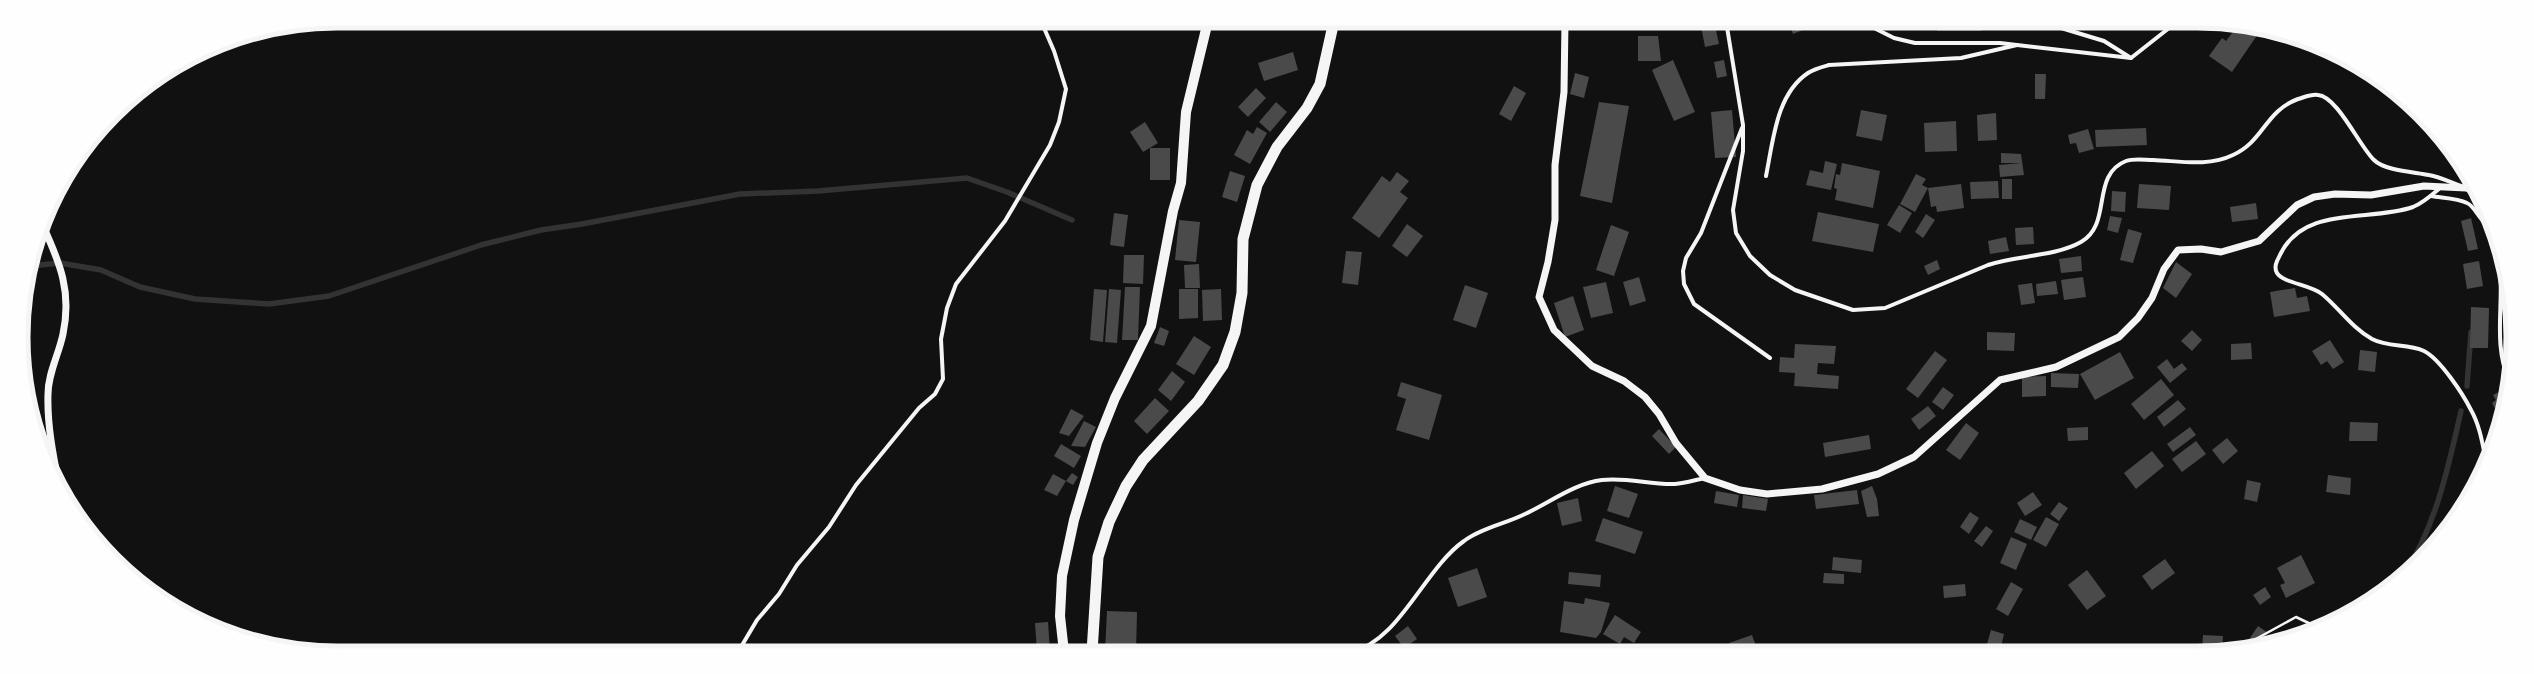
<svg xmlns="http://www.w3.org/2000/svg" width="2534" height="674" font-family="'Sofia Sans Condensed',sans-serif">
<style>
.lines{fill:none;stroke-linecap:round;stroke-linejoin:round}
.stream{stroke:#333;stroke-width:5.5}
.building{fill:#4a4a4a}
.path{stroke:#f5f5f5;stroke-width:2.5}
.minor{stroke:#f5f5f5;stroke-width:4}
.tertiary{stroke:#f5f5f5;stroke-width:7}
.primary{stroke:#f5f5f5;stroke-width:10}
.trunk{stroke:#f5f5f5;stroke-width:11}
.rim{fill:none;stroke:#f5f5f5;stroke-width:5}
</style>
<rect width="100%" height="100%" fill="#111"/>
<g class="lines">
<g class="stream">
<polyline points="30,266 60,263 101,270 140,287 195,299 269,304 329,296 481,245 541,230 582,224 740,194 818,191 967,178 1007,192 1072,220"/>
<polyline points="2467,386 2471,332"/>
<path d="M2404,575C2436,525 2448,469 2461,411"/>
</g>
</g>
<g class="building">
<polygon points="1298,21 1313,21 1312,28 1297,27"/>
<polygon points="1700,21 1714,21 1719,44 1705,47"/>
<polygon points="1788,21 1825,21 1793,34"/>
<rect x="1937" y="21" width="45" height="10"/>
<polygon points="2230,24 2262,28 2232,72 2209,56 2222,38 2226,41 2236,28"/>
<polygon points="1638,36 1658,36 1661,61 1638,61"/>
<polygon points="1293,52 1298,70 1264,81 1258,63"/>
<polygon points="1673,60 1695,112 1674,121 1652,70"/>
<polygon points="1724,60 1727,76 1717,78 1714,62"/>
<polygon points="1575,73 1589,77 1584,98 1570,94"/>
<polygon points="2035,74 2046,74 2045,99 2035,99"/>
<polygon points="1514,86 1526,93 1511,121 1499,114"/>
<polygon points="1256,88 1266,98 1248,117 1238,107"/>
<polygon points="1276,102 1287,112 1270,132 1259,122"/>
<polygon points="1599,102 1629,106 1612,203 1580,196"/>
<polygon points="1732,110 1736,157 1715,158 1711,112"/>
<polygon points="1861,110 1887,115 1882,141 1856,136"/>
<polygon points="1996,113 1997,140 1978,141 1977,115"/>
<polygon points="1956,121 1957,151 1925,152 1924,123"/>
<polygon points="1145,122 1158,143 1143,152 1130,132"/>
<polygon points="1257,127 1267,133 1250,164 1234,155 1247,130 1253,134"/>
<polygon points="2146,128 2147,145 2096,147 2095,130"/>
<polygon points="2088,129 2094,149 2079,153 2076,143 2070,144 2068,135"/>
<rect x="1150" y="148" width="20" height="32"/>
<polygon points="2001,153 2021,154 2024,175 2000,177 1999,165 2021,163 2001,163"/>
<polygon points="1825,161 1837,164 1831,190 1806,185 1810,170 1823,173"/>
<polygon points="1842,163 1880,171 1873,208 1835,200 1837,189 1834,188 1836,174 1840,175"/>
<polygon points="1230,171 1245,176 1237,202 1222,197"/>
<polygon points="1397,172 1409,181 1400,192 1408,198 1379,238 1352,218 1382,176 1390,182"/>
<polygon points="1916,174 1926,179 1922,185 1928,188 1961,184 1964,208 1937,212 1936,206 1931,207 1928,188 1915,212 1900,204"/>
<rect x="2002" y="179" width="10" height="20"/>
<polygon points="1998,181 1999,198 1971,199 1970,182"/>
<polygon points="2139,184 2171,186 2169,210 2137,208"/>
<polygon points="2112,191 2126,192 2125,212 2111,211"/>
<polygon points="2256,203 2258,219 2232,222 2230,207"/>
<polygon points="1899,205 1912,213 1900,233 1887,225"/>
<polygon points="1818,212 1879,224 1873,252 1812,241"/>
<polygon points="1114,213 1128,215 1124,247 1110,245"/>
<polygon points="1926,214 1935,220 1923,238 1915,232"/>
<polygon points="2110,216 2122,218 2118,233 2107,230"/>
<polygon points="2471,218 2478,249 2468,251 2461,221"/>
<polygon points="1179,220 1200,222 1196,262 1175,260"/>
<polygon points="1407,224 1423,236 1407,257 1392,246"/>
<polygon points="1611,225 1629,232 1614,276 1596,270"/>
<polygon points="2033,227 2034,244 2016,245 2015,228"/>
<polygon points="2128,229 2142,233 2133,263 2120,260"/>
<polygon points="2006,237 2009,251 1990,254 1988,241"/>
<polygon points="1346,251 1362,252 1358,285 1342,283"/>
<polygon points="1124,255 1144,255 1143,284 1123,283"/>
<polygon points="2081,256 2082,271 2061,273 2059,259"/>
<polygon points="1937,260 1940,269 1928,275 1924,266"/>
<polygon points="2479,261 2483,286 2467,289 2463,264"/>
<polygon points="2176,262 2192,274 2176,298 2163,288"/>
<polygon points="1199,264 1200,288 1185,288 1184,265"/>
<polygon points="1639,277 1646,301 1630,306 1623,282"/>
<polygon points="2083,277 2086,297 2064,300 2061,280"/>
<polygon points="2056,281 2058,294 2037,296 2036,284"/>
<polygon points="1606,282 1613,313 1591,318 1583,287"/>
<polygon points="2032,283 2035,303 2021,305 2018,285"/>
<polygon points="1465,285 1488,293 1476,328 1453,320"/>
<polygon points="1125,287 1140,287 1138,340 1122,340"/>
<polygon points="2295,288 2297,298 2307,296 2310,311 2274,317 2270,292"/>
<polygon points="1094,289 1107,290 1103,342 1090,340"/>
<polygon points="1109,289 1121,290 1117,343 1105,342"/>
<polygon points="1179,289 1198,289 1198,318 1179,319"/>
<polygon points="1221,289 1222,320 1203,321 1202,290"/>
<polygon points="1573,296 1584,330 1565,337 1554,303"/>
<polygon points="2471,307 2489,308 2488,348 2470,348"/>
<polygon points="1160,327 1169,331 1164,346 1154,343"/>
<polygon points="2192,330 2202,340 2192,351 2181,341"/>
<polygon points="1987,332 2015,333 2014,351 1987,350"/>
<polygon points="1194,336 1211,347 1194,375 1176,364"/>
<polygon points="2330,340 2344,362 2333,369 2327,361 2321,365 2312,351"/>
<polygon points="2251,343 2252,359 2231,360 2231,344"/>
<polygon points="1795,344 1836,346 1834,364 1818,363 1817,374 1839,376 1838,389 1794,386 1795,373 1779,372 1780,357 1794,358"/>
<polygon points="2360,350 2377,352 2375,372 2358,370"/>
<polygon points="1935,351 1947,360 1918,398 1906,389"/>
<polygon points="2120,352 2134,378 2095,400 2080,374"/>
<polygon points="2167,359 2174,369 2182,363 2187,369 2170,383 2157,367"/>
<polygon points="1172,371 1185,382 1171,401 1158,390"/>
<polygon points="2051,373 2079,374 2078,388 2051,387"/>
<polygon points="2046,376 2046,396 2022,397 2022,377"/>
<polygon points="2161,379 2174,395 2144,420 2131,404"/>
<polygon points="1401,382 1442,395 1429,440 1396,430 1406,399 1397,396"/>
<polygon points="1943,387 1954,395 1943,410 1932,402"/>
<polygon points="2507,388 2507,398 2499,416 2492,403 2496,400 2493,395"/>
<polygon points="1155,398 1169,411 1147,434 1134,421"/>
<polygon points="2178,400 2186,409 2164,427 2157,417"/>
<polygon points="1928,406 1936,416 1919,430 1911,419"/>
<polygon points="1071,409 1084,416 1069,436 1059,433"/>
<polygon points="1084,421 1096,427 1085,447 1071,446"/>
<polygon points="2350,422 2378,423 2377,441 2349,441"/>
<polygon points="1966,423 1979,433 1960,460 1946,450"/>
<polygon points="2088,427 2088,440 2068,441 2067,428"/>
<polygon points="2190,427 2196,435 2173,452 2167,444"/>
<polygon points="1659,429 1676,447 1669,454 1652,436"/>
<polygon points="1869,435 1871,449 1825,457 1823,443"/>
<polygon points="2227,438 2238,451 2223,464 2212,450"/>
<polygon points="2196,441 2206,454 2182,472 2172,459"/>
<polygon points="1061,444 1081,456 1074,468 1054,456"/>
<polygon points="2152,451 2164,466 2136,489 2124,473"/>
<polygon points="1072,473 1078,477 1073,485 1066,481"/>
<polygon points="1053,474 1066,481 1057,496 1044,490"/>
<polygon points="2328,475 2351,478 2350,495 2326,492"/>
<polygon points="2247,480 2261,483 2257,502 2244,499"/>
<polygon points="1615,486 1638,494 1629,518 1607,511"/>
<polygon points="1872,486 1877,499 1879,516 1867,517 1861,491"/>
<polygon points="1857,490 1859,504 1816,509 1814,495"/>
<polygon points="1716,491 1739,495 1737,507 1714,503"/>
<polygon points="2033,492 2042,505 2025,516 2017,503"/>
<polygon points="1743,495 1768,499 1766,511 1742,508"/>
<polygon points="1578,498 1582,521 1562,526 1557,503"/>
<polygon points="2059,502 2068,508 2059,521 2050,514"/>
<polygon points="1970,512 1979,518 1969,534 1960,527"/>
<polygon points="2046,517 2059,524 2046,547 2033,540"/>
<polygon points="1603,518 1643,532 1635,554 1595,541"/>
<polygon points="2020,519 2037,527 2031,540 2014,532"/>
<polygon points="1986,526 1993,531 1982,547 1974,541"/>
<polygon points="2011,537 2027,544 2016,570 2000,563"/>
<polygon points="2301,555 2315,583 2286,598 2280,585 2285,583 2277,568"/>
<polygon points="1833,557 1862,560 1861,573 1832,570"/>
<polygon points="2165,559 2175,573 2152,590 2142,576"/>
<polygon points="1477,568 1487,597 1458,607 1448,578"/>
<polygon points="2087,570 2106,596 2087,610 2068,585"/>
<polygon points="1569,572 1601,575 1600,587 1568,584"/>
<polygon points="1824,573 1844,574 1844,584 1823,583"/>
<polygon points="2011,582 2023,589 2008,616 1996,609"/>
<polygon points="1965,584 1966,596 1944,598 1943,586"/>
<polygon points="2265,587 2271,597 2260,605 2253,595"/>
<polygon points="1585,598 1610,603 1601,632 1596,638 1560,632 1564,601 1584,604"/>
<polygon points="1107,611 1137,612 1136,652 1105,652"/>
<polygon points="1615,615 1641,632 1634,643 1624,637 1620,644 1603,634"/>
<polygon points="1048,622 1050,652 1037,652 1035,623"/>
<polygon points="1408,626 1417,639 1404,648 1395,636"/>
<polygon points="2258,626 2268,633 2260,645 2254,646 2248,641"/>
<polygon points="1991,630 2004,634 2001,647 1987,644"/>
<polygon points="1752,635 1756,646 1744,651 1732,651 1729,643"/>
<polygon points="2203,635 2223,636 2222,650 2202,650"/>
</g>
<g class="lines">
<polyline class="path" points="2242,649 2254,640 2296,617 2319,628"/>
<g class="minor">
<path d="M1726,21L1743,125V151L1733,210L1736,233L1750,256L1770,275L1795,290L1853,310L1885,308L1988,265C2017,255 2054,257 2081,242C2113,224 2090,175 2126,161C2134,158 2145,160 2153,160C2180,161 2208,167 2233,155C2264,141 2265,111 2298,99C2305,97 2311,94 2318,95C2337,96 2360,147 2374,160C2385,171 2415,172 2429,175C2440,177 2450,182 2461,186"/>
<polyline points="1868,21 1876,29 1894,38 1915,43 2000,43 2131,58"/>
<polyline points="2038,21 2104,41 2131,58 2178,21"/>
<polyline points="1742,128 1701,233 1686,258 1683,271 1684,284 1694,304 1770,358"/>
<path d="M1766,176C1773,142 1776,94 1808,73C1814,69 1822,67 1829,65L1961,58L2017,45"/>
<path d="M2440,188C2432,195 2423,203 2413,207C2370,222 2305,205 2281,253C2278,259 2273,266 2277,273C2283,283 2311,285 2322,294C2340,309 2351,327 2372,339C2389,348 2407,343 2424,351C2440,359 2463,394 2471,410C2479,424 2482,441 2485,456"/>
<path d="M2431,196C2442,198 2457,198 2467,203C2472,205 2476,212 2479,216C2521,263 2485,328 2509,380"/>
<polyline points="1256,648 1279,652"/>
<polyline points="738,652 757,620 779,594 797,565 829,527 856,485 919,408 935,394 943,379 941,339 947,308 956,284 1005,221 1050,145 1059,122 1066,89 1054,51 1041,21"/>
<path d="M1351,652C1399,642 1424,569 1464,541C1481,528 1505,524 1525,514C1549,503 1575,483 1602,480C1627,477 1651,485 1675,484C1685,483 1695,480 1705,478"/>
</g>
<g class="tertiary">
<polyline points="1565,21 1564,92 1555,165 1555,220 1548,262 1539,297 1554,330 1592,366 1624,381 1645,397 1659,414 1676,443 1705,478 1740,490 1767,494 1822,489 1878,474 1914,457 2000,380 2056,367 2119,337 2138,318 2152,298 2164,269 2178,250 2201,249 2221,252 2259,241 2297,205 2314,197 2335,194 2371,195 2424,186 2466,188 2475,190"/>
<path d="M43,226C60,263 72,292 63,334C59,354 48,373 48,394C47,424 53,455 59,485"/>
</g>
<polyline class="primary" points="1064,652 1060,616 1062,576 1074,520 1097,443 1115,398 1151,326 1173,211 1181,183 1186,112 1208,21"/>
<polyline class="trunk" points="1092,652 1098,557 1109,522 1126,486 1143,460 1198,401 1223,365 1235,332 1242,293 1243,239 1257,185 1277,147 1307,108 1320,84 1334,21"/>
</g>
<path d="M0 0H2534V674H0ZM337 28H2197A309 309 0 0 1 2506 337V337A309 309 0 0 1 2197 646H337A309 309 0 0 1 28 337V337A309 309 0 0 1 337 28Z" fill="#fefefe" fill-rule="evenodd"/>
<path class="rim" d="M337 28H2197A309 309 0 0 1 2506 337V337A309 309 0 0 1 2197 646H337A309 309 0 0 1 28 337V337A309 309 0 0 1 337 28Z"/>
</svg>
